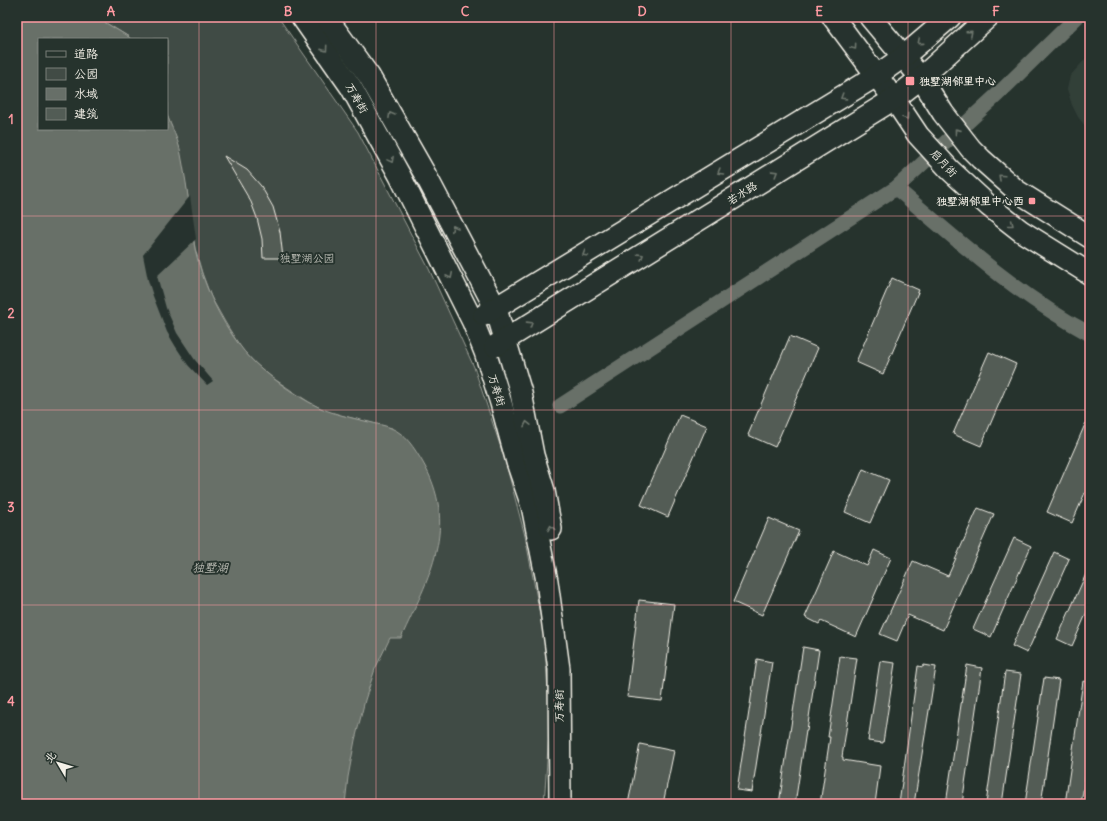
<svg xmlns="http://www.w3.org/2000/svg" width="1107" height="821" font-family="Delius,'LXGW WenKai TC',sans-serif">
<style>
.built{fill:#333f39}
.green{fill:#414b45;stroke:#9a9e96}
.water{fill:#676f68;stroke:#9fa39b}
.pier{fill:#26332d}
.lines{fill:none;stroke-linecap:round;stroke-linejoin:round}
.canal{stroke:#676f68;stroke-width:15}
.building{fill:#525c55;stroke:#f4f1e8}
.secondary-casing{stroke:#f4f1e8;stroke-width:24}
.secondary{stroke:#26332d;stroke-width:21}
.oneway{stroke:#6e766e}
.grid{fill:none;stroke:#ff9aa2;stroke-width:1;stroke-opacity:0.55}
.poi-dot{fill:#ff9aa2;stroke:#26332d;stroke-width:1.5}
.labels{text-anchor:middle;stroke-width:4;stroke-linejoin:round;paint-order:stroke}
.poi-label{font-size:11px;font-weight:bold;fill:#f4f1e8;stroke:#26332d;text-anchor:start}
.street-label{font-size:11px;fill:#f4f1e8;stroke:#26332d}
.park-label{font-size:11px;fill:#bebfb7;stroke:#26332d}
.water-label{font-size:12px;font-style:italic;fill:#bcbdb5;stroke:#26332d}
.neatline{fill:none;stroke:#ff9aa2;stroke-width:1.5}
.grid-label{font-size:13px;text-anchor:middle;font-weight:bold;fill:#ff9aa2}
</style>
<rect width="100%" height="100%" fill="#26332d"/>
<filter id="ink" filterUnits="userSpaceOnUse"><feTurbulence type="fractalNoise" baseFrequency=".025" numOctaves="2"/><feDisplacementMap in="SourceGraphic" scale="8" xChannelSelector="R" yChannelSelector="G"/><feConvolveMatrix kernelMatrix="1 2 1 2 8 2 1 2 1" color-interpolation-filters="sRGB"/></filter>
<g filter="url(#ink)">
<polygon class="built" points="1090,54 1090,132 1078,117 1072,105 1067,89 1070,76"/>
<polygon class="green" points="96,17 278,17 358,132 429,269 474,367 505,460 525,536 544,635 550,719 544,804 339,804 392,428 328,412 309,402 292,391 273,378 256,364 241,348 225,322 211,297 202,273 195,248 187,191 179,147 167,115 167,39 130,39 129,37"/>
<path class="water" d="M17,17H96L129,37L130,39H39V129H167V115C171,126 177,137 180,149C184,170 188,192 190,214C192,225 193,238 195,249C203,284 219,319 241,347C257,370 305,404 331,412C343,416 356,419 369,422C376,424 384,425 391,428C406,434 414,448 422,461C460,526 429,577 401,638H390L375,669L365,700L355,740L348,777L345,804H17Z"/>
<polygon class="pier" points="190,196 196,239 157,276 166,308 177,333 195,360 213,381 207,385 188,365 176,347 167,332 153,296 148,280 143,255"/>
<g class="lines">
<g class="canal">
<path d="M896,188C957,240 1018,296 1090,334"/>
<polyline points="560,406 896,188 998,94 1077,17"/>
</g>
</g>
<g class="building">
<polygon points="224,156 247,170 261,186 273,207 280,232 283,258 263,258 262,239 257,218 251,202"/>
<polygon points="892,278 919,290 883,374 856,362"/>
<polygon points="790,336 818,348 775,447 748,435"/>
<polygon points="989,352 1016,364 981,446 953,434"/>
<polygon points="1090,413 1090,481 1072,523 1047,512"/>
<polygon points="680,415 707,426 668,517 641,505"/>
<polygon points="863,469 889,480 870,523 845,512"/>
<polygon points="978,508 994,514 943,630 908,615 897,641 880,634 913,561 948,576"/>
<polygon points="769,518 799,531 762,615 733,602"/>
<polygon points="1014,538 1031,546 991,637 973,629"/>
<polygon points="874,550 891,558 856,637 821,621 819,624 805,617 834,551 867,566"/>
<polygon points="1054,552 1069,559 1027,653 1012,646"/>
<polygon points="1090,565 1090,605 1072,646 1057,639"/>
<polygon points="639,600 674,604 662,701 627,697"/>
<polygon points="803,647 819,650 807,731 806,731 795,804 779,804"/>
<polygon points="840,656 857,658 842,757 843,757 843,760 880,766 875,804 820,804 830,737 828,737"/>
<polygon points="757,659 772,662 752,792 737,790"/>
<polygon points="880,661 895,663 883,743 868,741"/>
<polygon points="924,665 936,667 914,804 899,804 918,666 923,667"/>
<polygon points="967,665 982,668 962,804 946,804"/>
<polygon points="1005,672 1021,674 1002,804 986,804"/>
<polygon points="1044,678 1059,680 1041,804 1025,804"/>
<polygon points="1083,681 1090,682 1090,747 1081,804 1065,804"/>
<polygon points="640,744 674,751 663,804 628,804"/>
</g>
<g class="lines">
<defs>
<g id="secondary">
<polyline points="302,17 351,87 400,176 473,322 485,352 501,403 517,462 532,506 547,581 559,669 560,804"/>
<polyline points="326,17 369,76 426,176 496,309 521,393 533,455 544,491 551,529"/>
<polyline points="833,17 894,99 918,135 950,170 989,206 1021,231 1090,274"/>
<polyline points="870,17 921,78 943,113 971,149 981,159 1017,191 1090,237"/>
<polyline points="484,315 876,76 903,57 950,17"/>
<polyline points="495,346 894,99 921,78 988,17"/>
</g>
</defs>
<use href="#secondary" class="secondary-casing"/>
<use href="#secondary" class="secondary"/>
</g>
<defs><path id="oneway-chevron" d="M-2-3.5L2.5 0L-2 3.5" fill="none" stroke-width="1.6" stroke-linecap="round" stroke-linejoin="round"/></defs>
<g class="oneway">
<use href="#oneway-chevron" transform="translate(970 33) rotate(-42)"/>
<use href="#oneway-chevron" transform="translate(920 42) rotate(139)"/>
<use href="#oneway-chevron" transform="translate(854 47) rotate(54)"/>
<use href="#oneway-chevron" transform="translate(325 49) rotate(55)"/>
<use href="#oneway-chevron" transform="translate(843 97) rotate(148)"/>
<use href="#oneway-chevron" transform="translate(391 115) rotate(-119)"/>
<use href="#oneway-chevron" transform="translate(906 117) rotate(56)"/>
<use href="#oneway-chevron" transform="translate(957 131) rotate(-129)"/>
<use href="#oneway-chevron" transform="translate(391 160) rotate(62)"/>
<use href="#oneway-chevron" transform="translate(720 172) rotate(149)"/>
<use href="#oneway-chevron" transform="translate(775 173) rotate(-32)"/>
<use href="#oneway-chevron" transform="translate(1001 177) rotate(-137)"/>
<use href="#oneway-chevron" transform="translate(1011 224) rotate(38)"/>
<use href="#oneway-chevron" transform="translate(454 228) rotate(-118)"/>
<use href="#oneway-chevron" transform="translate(585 254) rotate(149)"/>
<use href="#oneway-chevron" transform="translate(641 256) rotate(-32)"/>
<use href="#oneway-chevron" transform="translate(450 276) rotate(64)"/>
<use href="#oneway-chevron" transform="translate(530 324) rotate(-32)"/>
<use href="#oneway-chevron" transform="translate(527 424) rotate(-102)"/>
<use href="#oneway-chevron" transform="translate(551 528) rotate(-100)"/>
</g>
</g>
<path class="grid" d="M199,17V804M376,17V804M554,17V804M731,17V804M908,17V804M17,216H1090M17,410H1090M17,605H1090"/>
<g class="poi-dot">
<rect x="905" y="76" width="10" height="10" rx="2"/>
<rect x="1028" y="197" width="8" height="8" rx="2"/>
</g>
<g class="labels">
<g class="poi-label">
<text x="919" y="85">独墅湖邻里中心</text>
<text x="1024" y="205" text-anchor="end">独墅湖邻里中心西</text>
</g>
<g class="street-label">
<text transform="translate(357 98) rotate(60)" y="4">万寿街</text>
<text transform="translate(944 163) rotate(47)" y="4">启月街</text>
<text transform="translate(742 193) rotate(-32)" y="4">若水路</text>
<text transform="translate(497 390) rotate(73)" y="4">万寿街</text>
<text transform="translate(559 706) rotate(-90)" y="4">万寿街</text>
</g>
<g class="park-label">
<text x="307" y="262">独墅湖公园</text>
</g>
<g class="water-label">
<text x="210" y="572">独墅湖</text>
</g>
</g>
<rect width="1107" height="821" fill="none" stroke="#26332d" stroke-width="44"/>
<rect x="38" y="38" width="130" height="92" fill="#26332d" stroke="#787f78"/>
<rect x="46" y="51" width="20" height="6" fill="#26332d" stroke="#787f78"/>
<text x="74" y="58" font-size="12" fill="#f4f1e8">道路</text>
<rect x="46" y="68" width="20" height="12" fill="#414b45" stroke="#787f78"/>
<text x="74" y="78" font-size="12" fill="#f4f1e8">公园</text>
<rect x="46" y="88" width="20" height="12" fill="#676f68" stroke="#787f78"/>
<text x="74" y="98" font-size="12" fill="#f4f1e8">水域</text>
<rect x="46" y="108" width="20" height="12" fill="#525c55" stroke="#787f78"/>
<text x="74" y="118" font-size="12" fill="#f4f1e8">建筑</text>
<g transform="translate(58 763) rotate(308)" stroke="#26332d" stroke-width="3" paint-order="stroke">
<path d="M0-3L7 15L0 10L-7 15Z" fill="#f4f1e8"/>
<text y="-6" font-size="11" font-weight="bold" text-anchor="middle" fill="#f4f1e8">北</text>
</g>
<rect x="22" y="22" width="1063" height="777" class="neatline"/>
<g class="grid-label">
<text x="111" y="16">A</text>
<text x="288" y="16">B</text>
<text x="465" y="16">C</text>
<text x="642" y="16">D</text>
<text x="819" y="16">E</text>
<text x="996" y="16">F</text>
<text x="11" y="124">1</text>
<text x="11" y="318">2</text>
<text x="11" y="512">3</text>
<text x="11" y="706">4</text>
</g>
</svg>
